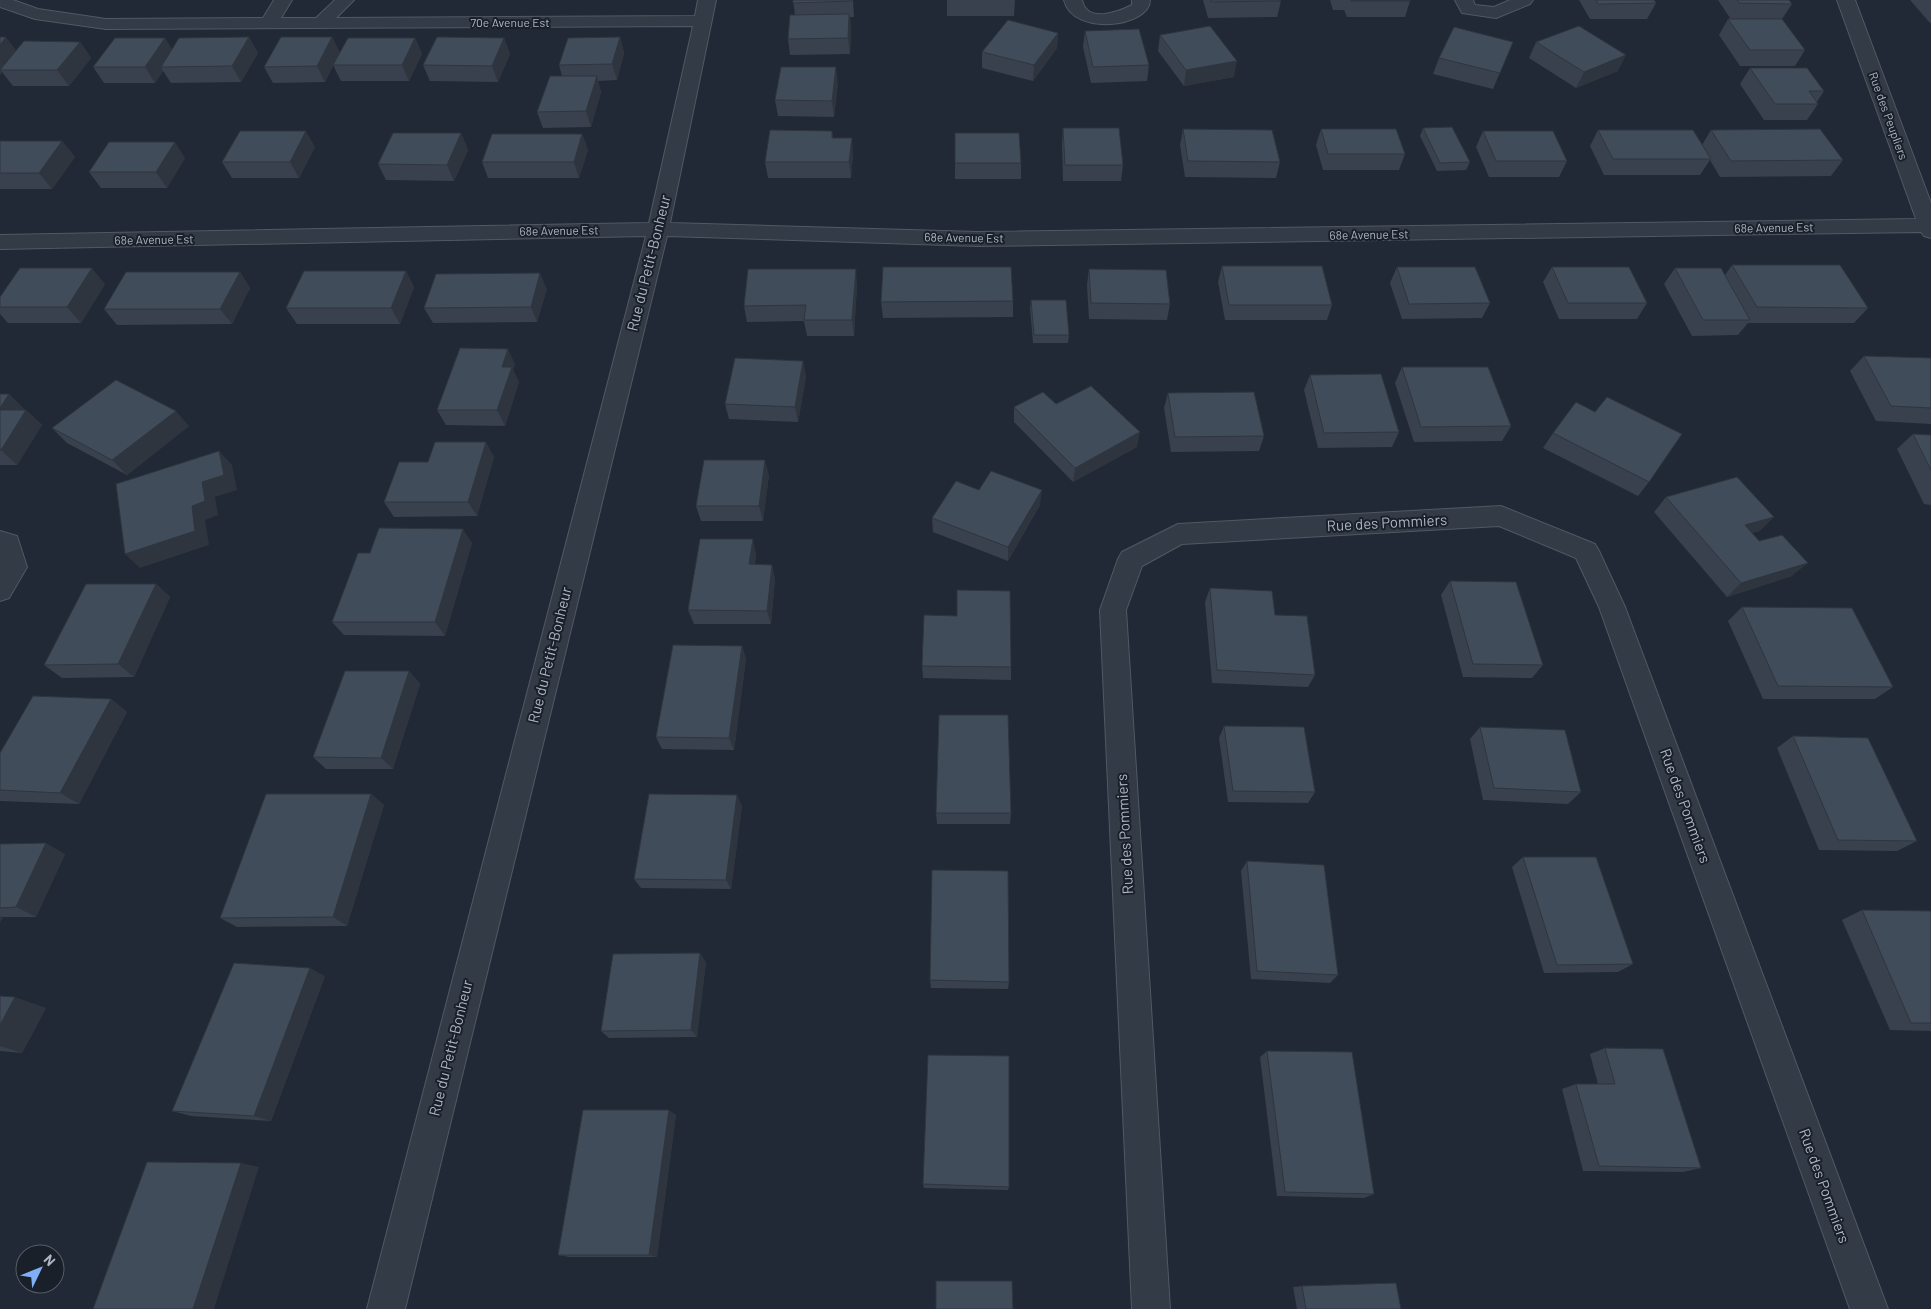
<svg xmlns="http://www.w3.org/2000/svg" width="1931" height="1309" font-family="Barlow,sans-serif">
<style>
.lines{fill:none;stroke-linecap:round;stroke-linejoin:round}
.minor-casing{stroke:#505964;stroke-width:2}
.minor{fill:#333b46;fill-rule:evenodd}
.wall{fill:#38414d}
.shaded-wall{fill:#2e353f}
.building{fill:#414c5a;stroke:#2e353f}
.labels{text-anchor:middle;stroke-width:4;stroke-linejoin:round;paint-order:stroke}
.far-street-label{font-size:12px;fill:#adb6c3;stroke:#19202a}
.street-label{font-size:15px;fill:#adb6c3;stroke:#19202a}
</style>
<rect width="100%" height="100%" fill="#202935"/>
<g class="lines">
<defs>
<g id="minor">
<polygon points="0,0 13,0 38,9 106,19 263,18 274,0 292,0 281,18 316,18 335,0 354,0 336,18 695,16 698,0 716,0 670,223 978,232 1916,219 1837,0 1855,0 1931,203 1931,238 1924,236 1921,232 978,246 667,236 405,1309 367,1309 646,236 0,249 0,235 649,223 693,26 106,29 35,19 0,7"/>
<path d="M1064,0H1082C1087,24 1118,12 1132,5V0H1150C1150,27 1073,37 1064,0Z"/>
<polygon points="1455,0 1473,0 1475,5 1494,7 1510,0 1533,0 1530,4 1496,18 1462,13"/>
<polygon points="1501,506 1595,544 1599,551 1625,607 1888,1309 1850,1309 1599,607 1576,558 1499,526 1182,544 1142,566 1126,610 1170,1309 1132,1309 1100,610 1118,559 1122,552 1178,524"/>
<polygon points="0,531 17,536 27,567 9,598 0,601"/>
</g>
</defs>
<use href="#minor" class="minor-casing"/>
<use href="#minor" class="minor"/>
</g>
<g class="wall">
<polygon points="793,0 853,0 854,17 850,17 851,30 850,54 790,55 788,39 795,15"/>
<polygon points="947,0 1015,0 1014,16 947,16"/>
<polygon points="1203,0 1280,0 1281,1 1277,17 1208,18"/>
<polygon points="1330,0 1410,0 1410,1 1405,17 1347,17 1344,10 1333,10"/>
<polygon points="1579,0 1654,0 1656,3 1647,19 1590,19"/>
<polygon points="1718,0 1789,0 1792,4 1782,19 1805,50 1795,66 1740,66 1719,35 1728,19 1730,18"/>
<polygon points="1910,0 1931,0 1931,23 1930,23"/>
<polygon points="1085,31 1149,65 1147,81 1091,83 1083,47"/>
<polygon points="1058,33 1057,48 1033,81 982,68 982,52"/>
<polygon points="1160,35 1234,77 1184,86 1158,51"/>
<polygon points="0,37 16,51 80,42 91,58 69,86 13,86 2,72 0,75"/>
<polygon points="249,37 258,53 241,82 171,83 163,71 155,83 104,83 93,67 165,38 172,50"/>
<polygon points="332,37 340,53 415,38 422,54 409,81 341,81 333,65 325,82 273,83 264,67"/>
<polygon points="620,37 624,53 617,80 598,81 601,92 591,127 543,128 537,112 562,76 559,65"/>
<polygon points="504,38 510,54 498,82 430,81 423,65"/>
<polygon points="1513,42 1493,89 1433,74 1439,58"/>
<polygon points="1536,42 1618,71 1576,88 1529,58"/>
<polygon points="1750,68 1824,91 1817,102 1818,104 1807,120 1764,120 1740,84"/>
<polygon points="838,83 834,117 778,116 775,100"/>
<polygon points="1063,128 1123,165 1121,181 1063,181 1062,144"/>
<polygon points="1423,128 1470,162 1466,170 1437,171 1420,136"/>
<polygon points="1183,129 1280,162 1276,178 1185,177 1180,145"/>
<polygon points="1321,129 1405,154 1399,170 1323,170 1316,145"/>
<polygon points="1598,130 1702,145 1711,130 1843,160 1831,176 1720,177 1710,160 1700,175 1604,175 1590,146"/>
<polygon points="832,131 833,138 853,154 851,178 768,178 765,162"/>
<polygon points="1483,131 1567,161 1559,177 1489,177 1476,147"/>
<polygon points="461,133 468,150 454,181 386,180 378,164"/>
<polygon points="955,133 1021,163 1021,179 955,179"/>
<polygon points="582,134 588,150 579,178 488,178 482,162"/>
<polygon points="0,141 62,141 75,157 52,189 0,189"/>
<polygon points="315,147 299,178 232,178 222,162"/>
<polygon points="185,158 167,188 101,188 89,172"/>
<polygon points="1732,265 1868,308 1854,323 1748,323 1738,335 1692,336 1664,284 1675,268 1725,275"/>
<polygon points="1222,266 1332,305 1327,320 1225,320 1218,282"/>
<polygon points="1397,267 1490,303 1482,318 1402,319 1390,283"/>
<polygon points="1552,267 1647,303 1637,319 1559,319 1543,282"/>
<polygon points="1089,269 1170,304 1167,320 1089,319 1087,285"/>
<polygon points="406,271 414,287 400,324 297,324 286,308"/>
<polygon points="240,272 250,288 232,324 117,325 104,309"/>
<polygon points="105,284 81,323 8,323 0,314 0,297"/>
<polygon points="857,284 854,336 807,336 804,321 747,322 744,306"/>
<polygon points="547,289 537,322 433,323 424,308"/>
<polygon points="1031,300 1069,335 1068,343 1033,343 1030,308"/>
<polygon points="1013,301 1013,317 883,318 881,302"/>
<polygon points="1864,356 1931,358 1931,424 1876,421 1850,371"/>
<polygon points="803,361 806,377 798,422 729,419 725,404"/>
<polygon points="515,364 513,370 519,382 505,426 446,425 437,410"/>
<polygon points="1402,367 1511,426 1502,441 1414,442 1395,383"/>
<polygon points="1310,375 1399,432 1392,447 1318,448 1304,390"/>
<polygon points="1168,393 1264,436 1259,451 1171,452 1164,408"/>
<polygon points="0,394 9,394 24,409 24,410 26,410 42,425 17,465 0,465"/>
<polygon points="1056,404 1137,447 1073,482 1014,422 1014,407"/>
<polygon points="189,426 127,475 67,443 52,428"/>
<polygon points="1553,433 1649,482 1638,496 1543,448"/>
<polygon points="1913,434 1931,435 1931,505 1924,504 1897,449"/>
<polygon points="494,457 477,516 394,517 384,502"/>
<polygon points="769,475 763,521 701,521 696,506"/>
<polygon points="979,490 1040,505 1008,561 933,532 932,518"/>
<polygon points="1666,497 1760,531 1752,533 1792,576 1727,597 1654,512"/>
<polygon points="472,543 445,636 344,635 332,622 370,553"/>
<polygon points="756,553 755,564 772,565 775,579 771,624 694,624 688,610"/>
<polygon points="1450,581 1543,665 1532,678 1463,677 1441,595"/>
<polygon points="156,584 170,597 134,677 62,678 44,665"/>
<polygon points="1210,588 1275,615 1315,675 1308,687 1212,683 1205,602"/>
<polygon points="1742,607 1893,687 1875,699 1763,699 1728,621"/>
<polygon points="742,646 746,659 734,750 662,749 656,737"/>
<polygon points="922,666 1011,667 1011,680 923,678"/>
<polygon points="409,671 420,684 393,769 326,769 313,757"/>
<polygon points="111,699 127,712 79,804 0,801 0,753"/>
<polygon points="1224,726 1315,792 1308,803 1228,802 1219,738"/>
<polygon points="1480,727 1581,792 1568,804 1483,800 1470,739"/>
<polygon points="1793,736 1917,841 1897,851 1819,850 1777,748"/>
<polygon points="371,794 384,805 347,926 237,927 220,918"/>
<polygon points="742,806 731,889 641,888 634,879"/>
<polygon points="936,813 1011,813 1010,824 937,824"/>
<polygon points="0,844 65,854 36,917 3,917 0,922"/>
<polygon points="1523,857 1633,964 1618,972 1544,973 1512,867"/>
<polygon points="1247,861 1338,975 1330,983 1251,979 1241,871"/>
<polygon points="1862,910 1931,911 1931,1031 1890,1030 1842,920"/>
<polygon points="706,962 697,1037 609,1038 601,1031"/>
<polygon points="325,976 271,1121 191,1116 172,1111"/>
<polygon points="930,980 1009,982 1008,989 931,988"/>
<polygon points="0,996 46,1008 22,1053 0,1051"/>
<polygon points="1605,1048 1701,1168 1683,1172 1583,1171 1562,1089 1576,1084 1598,1084 1590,1054"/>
<polygon points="1267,1051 1374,1194 1364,1198 1277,1196 1260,1057"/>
<polygon points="676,1115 657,1257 569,1257 558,1255"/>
<polygon points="923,1184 1009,1187 1008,1190 924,1188"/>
<polygon points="1302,1286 1401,1309 1297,1309 1293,1287"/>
</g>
<g class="shaded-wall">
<polygon points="849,14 851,30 850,54 848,38"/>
<polygon points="1058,33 1057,48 1033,81 1034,65"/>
<polygon points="6,37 18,53 0,70 2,72 0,75 0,45"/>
<polygon points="249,37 258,53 241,82 232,66"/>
<polygon points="332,37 340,53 325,82 317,66"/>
<polygon points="620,37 624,53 617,80 612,64"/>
<polygon points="165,38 175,54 161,67 163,71 155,83 145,67"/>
<polygon points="415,38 422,54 409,81 402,65"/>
<polygon points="504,38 510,54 498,82 492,66"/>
<polygon points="80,42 91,58 69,86 57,70"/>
<polygon points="1626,55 1618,71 1576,88 1584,72"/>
<polygon points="1237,61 1234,77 1184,86 1186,70"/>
<polygon points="836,67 838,83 834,117 832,101"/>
<polygon points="597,76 601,92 591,127 586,111"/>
<polygon points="306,131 315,147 299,178 290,162"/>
<polygon points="461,133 468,150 454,181 447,165"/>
<polygon points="582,134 588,150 579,178 574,162"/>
<polygon points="852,138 853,154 851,178 849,162"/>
<polygon points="62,141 75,157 52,189 39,173"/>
<polygon points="175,142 185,158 167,188 156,172"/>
<polygon points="92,268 105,284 81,323 67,307"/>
<polygon points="856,269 857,284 854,336 852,320"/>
<polygon points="406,271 414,287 400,324 391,308"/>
<polygon points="240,272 250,288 232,324 220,309"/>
<polygon points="540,273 547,289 537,322 531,307"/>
<polygon points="508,349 515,364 513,370 519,382 505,426 497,410 502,367"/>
<polygon points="803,361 806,377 798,422 795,407"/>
<polygon points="9,394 24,409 15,425 0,410 0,408"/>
<polygon points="26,410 42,425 17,465 1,450"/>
<polygon points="176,411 189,426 127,475 112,460"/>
<polygon points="1140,432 1137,447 1073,482 1075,468"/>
<polygon points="486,442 494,457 477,516 468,502"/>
<polygon points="219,451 232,465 237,490 215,497 218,515 205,520 209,545 140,568 125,554 192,506 202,482"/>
<polygon points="765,460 769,475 763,521 759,506"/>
<polygon points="1042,490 1040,505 1008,561 1008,547"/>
<polygon points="1774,517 1760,531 1731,539 1745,525"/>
<polygon points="463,529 472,543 445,636 435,622"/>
<polygon points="753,539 756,553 753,578 749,564"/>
<polygon points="1808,563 1792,576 1727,597 1741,583"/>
<polygon points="772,565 775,579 771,624 767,611"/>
<polygon points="156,584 170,597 134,677 118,664"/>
<polygon points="742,646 746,659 734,750 729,738"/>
<polygon points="409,671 420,684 393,769 381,758"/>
<polygon points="111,699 127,712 79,804 60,793"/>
<polygon points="371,794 384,805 347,926 333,917"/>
<polygon points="737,795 742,806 731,889 726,880"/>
<polygon points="46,843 65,854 36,917 16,907"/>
<polygon points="0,916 3,917 0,922"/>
<polygon points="700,953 706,962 697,1037 691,1030"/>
<polygon points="310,968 325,976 271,1121 254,1116"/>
<polygon points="15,997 46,1008 22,1053 0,1046 0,1025"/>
<polygon points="669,1110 676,1115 657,1257 649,1255"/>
<polygon points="241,1163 259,1167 214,1309 193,1309"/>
</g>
<g class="building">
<polygon points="793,0 852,0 852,1 793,3"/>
<polygon points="1211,0 1280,0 1281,1 1211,2"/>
<rect x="1351" y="0" width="59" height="1"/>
<polygon points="1596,0 1654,0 1656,3 1598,4"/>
<polygon points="1737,0 1789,0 1792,4 1739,3"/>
<polygon points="849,14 848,38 788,39 790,15"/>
<polygon points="1728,19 1782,19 1805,50 1750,50"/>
<polygon points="1008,20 1058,33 1034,65 982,52"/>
<polygon points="1210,26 1237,61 1186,70 1160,35"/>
<polygon points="1579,26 1626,55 1584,72 1536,42"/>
<polygon points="1454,27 1513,42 1500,73 1439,58"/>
<polygon points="1139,29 1149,65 1093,67 1085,31"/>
<polygon points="0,37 6,37 0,45"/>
<polygon points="249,37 232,66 161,67 179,38"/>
<polygon points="281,37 332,37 317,66 264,67"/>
<polygon points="437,37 504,38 492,66 423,65"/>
<polygon points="620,37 612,64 559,65 568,38"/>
<polygon points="115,38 165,38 145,67 93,67"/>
<polygon points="348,38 415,38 402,65 333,65"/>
<polygon points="24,41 80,42 57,70 0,70"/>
<polygon points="781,67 836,67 832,101 775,100"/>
<polygon points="1750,68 1807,68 1824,91 1809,91 1818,104 1775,104"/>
<polygon points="550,76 597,76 586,111 537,112"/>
<polygon points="1452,127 1470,162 1440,163 1423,128"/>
<polygon points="1063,128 1119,128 1123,165 1065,165"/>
<polygon points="1183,129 1272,130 1280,162 1188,161"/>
<polygon points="1321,129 1396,129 1405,154 1328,154"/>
<polygon points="1820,129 1843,160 1731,161 1711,130"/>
<polygon points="770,130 832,131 832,138 852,138 849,162 765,162"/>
<polygon points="1598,130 1693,130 1711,159 1613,159"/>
<polygon points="240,131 306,131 290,162 222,162"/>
<polygon points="1483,131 1553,131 1567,161 1496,161"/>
<polygon points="393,133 461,133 447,165 378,164"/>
<polygon points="955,133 1019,133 1021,163 955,163"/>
<polygon points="492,134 582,134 574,162 482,162"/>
<polygon points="0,141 62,141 39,173 0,173"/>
<polygon points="109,142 175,142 156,172 89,172"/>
<polygon points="1732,265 1840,265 1868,308 1757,307"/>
<polygon points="1222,266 1322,266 1332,305 1229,305"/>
<polygon points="883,267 1011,267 1013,301 881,302"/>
<polygon points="1397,267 1475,267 1490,303 1409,304"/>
<polygon points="1552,267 1629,267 1647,303 1568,303"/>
<polygon points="20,268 92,268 67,307 0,307 0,297"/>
<polygon points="1675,268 1721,268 1750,320 1703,320"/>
<polygon points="748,269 856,269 852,320 804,320 806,305 744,306"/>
<polygon points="1089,269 1166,270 1170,304 1091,303"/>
<polygon points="304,271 406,271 391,308 286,308"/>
<polygon points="126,272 240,272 220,309 104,309"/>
<polygon points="540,273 531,307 424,308 436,274"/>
<polygon points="1031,300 1066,300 1069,335 1034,335"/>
<polygon points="460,348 508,349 502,367 512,367 497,410 437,410"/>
<polygon points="1864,356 1931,358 1931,408 1891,406"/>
<polygon points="735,358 803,361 795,407 725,404"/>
<polygon points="1402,367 1488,367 1511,426 1421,427"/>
<polygon points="1381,374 1399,432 1324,433 1310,375"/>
<polygon points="116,380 176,411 112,460 52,428"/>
<polygon points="1091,386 1140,432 1075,468 1014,407 1043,392 1056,404"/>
<polygon points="1254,392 1264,436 1175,437 1168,393"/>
<polygon points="0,394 9,394 0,408"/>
<polygon points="1607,397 1682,434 1649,482 1553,433 1576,402 1595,412"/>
<polygon points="0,410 26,410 1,450 0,450"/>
<polygon points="1913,434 1931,435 1931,470"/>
<polygon points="435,442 486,442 468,502 384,502 399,462 428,462"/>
<polygon points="219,451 224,475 202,482 205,501 192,506 195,531 125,554 116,484"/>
<polygon points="704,460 765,460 759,506 696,506"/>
<polygon points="991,471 1042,490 1008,547 932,518 956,481 979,490"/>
<polygon points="1737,477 1774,517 1745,525 1759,541 1782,535 1808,563 1741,583 1666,497"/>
<polygon points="379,528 463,529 435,622 332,622 358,553 370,553"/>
<polygon points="700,539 753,539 749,564 772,565 767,611 688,610"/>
<polygon points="1450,581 1516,582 1543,665 1473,664"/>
<polygon points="86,584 156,584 118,664 44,665"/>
<polygon points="1210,588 1272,591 1275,615 1307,616 1315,675 1217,670"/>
<polygon points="957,590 1010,591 1011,667 922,666 924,615 957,616"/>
<polygon points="1742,607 1852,608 1893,687 1778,686"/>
<polygon points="673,645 742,646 729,738 656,737"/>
<polygon points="345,671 409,671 381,758 313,757"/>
<polygon points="33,696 111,699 60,793 0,790 0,753"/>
<polygon points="939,715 1008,715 1011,813 936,813"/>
<polygon points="1224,726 1304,727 1315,792 1233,791"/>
<polygon points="1480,727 1565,730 1581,792 1494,788"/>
<polygon points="1793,736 1868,738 1917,841 1838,840"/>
<polygon points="266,794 371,794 333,917 220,918"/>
<polygon points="649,794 737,795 726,880 634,879"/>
<polygon points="46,843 16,907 0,908 0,844"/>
<polygon points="1523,857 1596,857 1633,964 1557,965"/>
<polygon points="1247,861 1324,865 1338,975 1257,971"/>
<polygon points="932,870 1008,871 1009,982 930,980"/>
<polygon points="1862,910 1931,911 1931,1023 1911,1023"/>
<polygon points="700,953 691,1030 601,1031 613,954"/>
<polygon points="234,963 310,968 254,1116 172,1111"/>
<polygon points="0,996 15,997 0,1025"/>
<polygon points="1605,1048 1663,1049 1701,1168 1599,1166 1576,1084 1615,1084"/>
<polygon points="1267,1051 1352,1052 1374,1194 1285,1192"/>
<polygon points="928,1055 1009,1056 1009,1187 923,1184"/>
<polygon points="583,1110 669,1110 649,1255 558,1255"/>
<polygon points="147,1162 241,1163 193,1309 93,1309"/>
<polygon points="936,1281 1012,1281 1013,1309 936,1309"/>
<polygon points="1396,1283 1401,1309 1306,1309 1302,1286"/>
</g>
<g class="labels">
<g class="far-street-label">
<text x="510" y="27">70e Avenue Est</text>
<text transform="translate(1888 116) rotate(70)" y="4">Rue des Peupliers</text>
<text transform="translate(1774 228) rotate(-1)" y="4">68e Avenue Est</text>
<text transform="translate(559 231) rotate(-1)" y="4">68e Avenue Est</text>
<text transform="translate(1369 235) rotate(-1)" y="4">68e Avenue Est</text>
<text transform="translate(964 238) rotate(1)" y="4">68e Avenue Est</text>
<text transform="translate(154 240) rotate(-1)" y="4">68e Avenue Est</text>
</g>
<g class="street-label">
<text transform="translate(649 263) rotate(-76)" y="5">Rue du Petit-Bonheur</text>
<text transform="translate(1387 523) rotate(-3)" y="5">Rue des Pommiers</text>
<text transform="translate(550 655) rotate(-76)" y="5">Rue du Petit-Bonheur</text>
<text transform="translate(1685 806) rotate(70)" y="5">Rue des Pommiers</text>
<text transform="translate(1125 834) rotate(-93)" y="5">Rue des Pommiers</text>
<text transform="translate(451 1048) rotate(-76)" y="5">Rue du Petit-Bonheur</text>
<text transform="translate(1824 1186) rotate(70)" y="5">Rue des Pommiers</text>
</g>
</g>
<g transform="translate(40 1269) rotate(47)"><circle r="24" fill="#19202a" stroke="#545c67"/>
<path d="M0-4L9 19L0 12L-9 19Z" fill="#80aff5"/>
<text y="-8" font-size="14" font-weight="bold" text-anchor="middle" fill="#adb6c3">N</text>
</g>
</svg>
